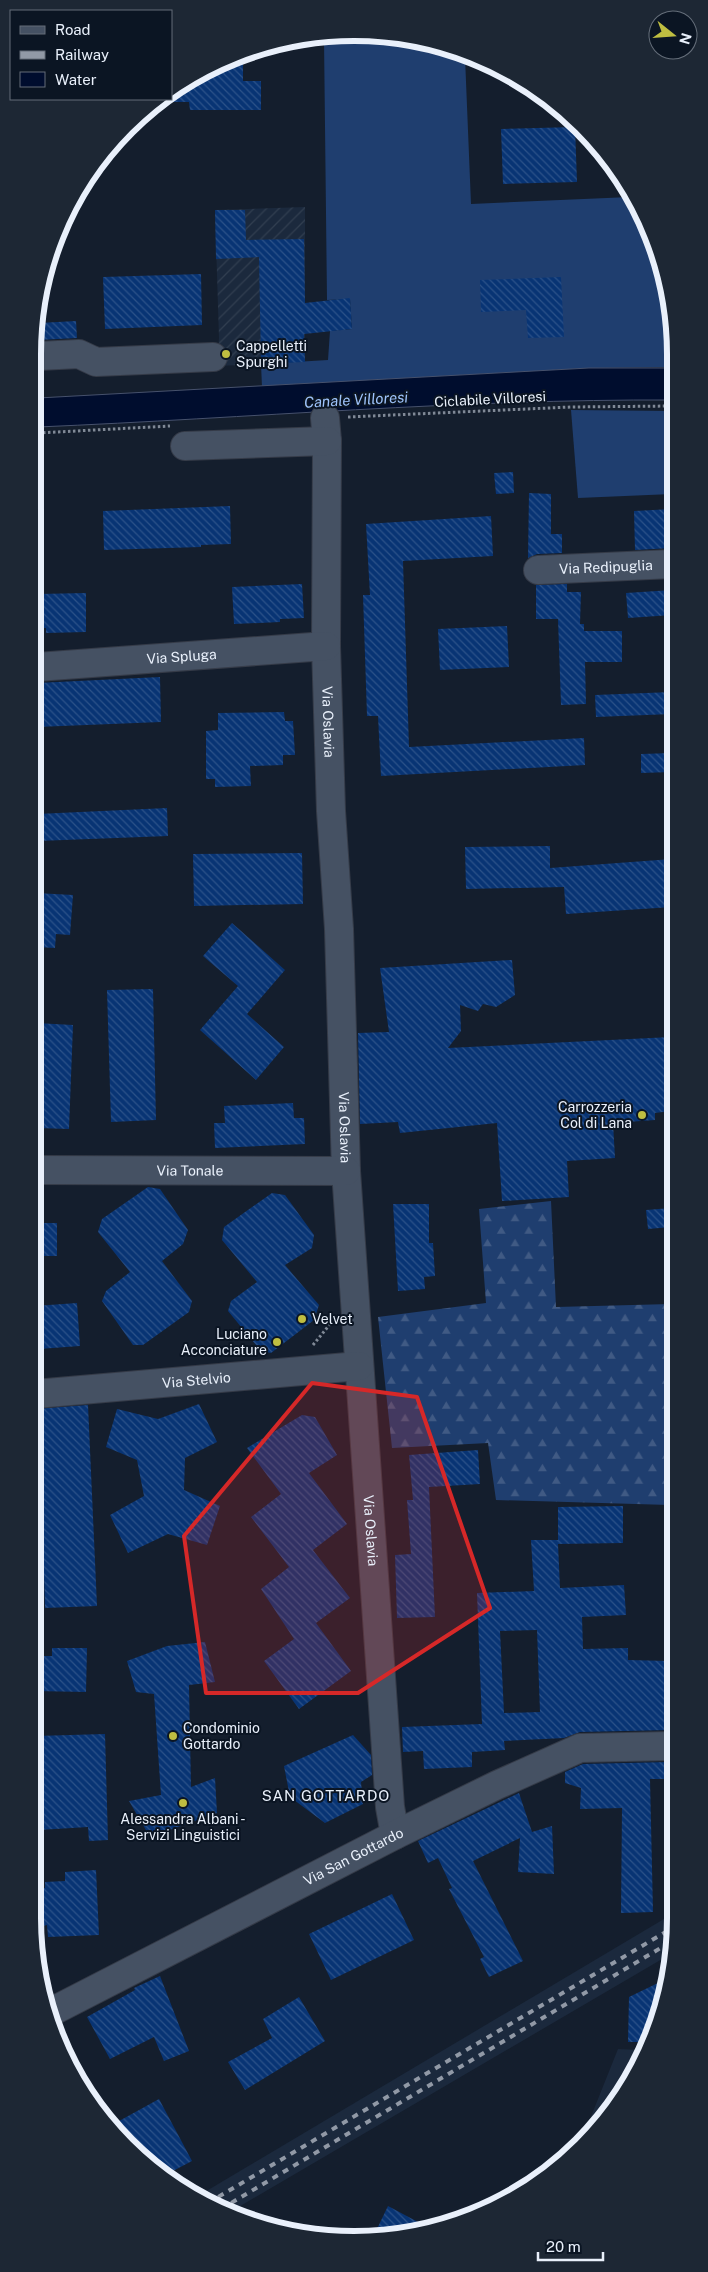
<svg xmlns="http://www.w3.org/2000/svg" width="708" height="2272" font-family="'Public Sans',sans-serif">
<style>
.built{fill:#1b293d}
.industrial{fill:url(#industrial-furrows)}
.grass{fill:#1f3e6f}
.forest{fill:url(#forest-firs)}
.water{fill:#000d2e;stroke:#46516c}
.building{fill:url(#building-back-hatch);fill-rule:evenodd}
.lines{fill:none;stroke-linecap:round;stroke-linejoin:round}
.minor-casing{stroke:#353b48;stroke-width:30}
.path{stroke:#808996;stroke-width:3;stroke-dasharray:2.5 2.5;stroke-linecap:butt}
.minor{stroke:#455163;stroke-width:28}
.rail{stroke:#9199a6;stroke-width:4;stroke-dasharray:6 6;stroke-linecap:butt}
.marked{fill:#d62828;fill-opacity:0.2;stroke:#d62828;stroke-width:4;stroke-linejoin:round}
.poi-dot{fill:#bfbe41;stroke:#0b1523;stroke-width:2}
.labels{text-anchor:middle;stroke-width:4;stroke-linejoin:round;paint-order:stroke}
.poi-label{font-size:14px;fill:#e9f0fb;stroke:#0b1523;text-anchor:start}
.street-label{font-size:14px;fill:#e9f0fb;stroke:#0b1523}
.water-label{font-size:15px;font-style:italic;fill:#9ec3fb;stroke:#0b1523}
.neighbourhood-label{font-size:15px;letter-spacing:1px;fill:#e9f0fb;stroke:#0b1523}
.rim{fill:none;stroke:#e9f0fb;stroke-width:6}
</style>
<defs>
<pattern id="industrial-furrows" width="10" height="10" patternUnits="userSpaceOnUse" patternTransform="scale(1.25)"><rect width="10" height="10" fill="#1b293d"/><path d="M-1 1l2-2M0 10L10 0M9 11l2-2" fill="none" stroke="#313e50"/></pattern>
<pattern id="forest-firs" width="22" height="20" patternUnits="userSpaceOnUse" patternTransform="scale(1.25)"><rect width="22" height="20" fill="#1f3e6f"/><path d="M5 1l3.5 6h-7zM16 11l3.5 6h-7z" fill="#405a84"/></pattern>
<pattern id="building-back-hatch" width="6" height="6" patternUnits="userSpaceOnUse" patternTransform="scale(1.25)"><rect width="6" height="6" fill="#083474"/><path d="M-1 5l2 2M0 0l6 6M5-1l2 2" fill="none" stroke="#2c5289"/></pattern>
</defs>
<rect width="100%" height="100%" fill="#141e2d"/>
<g class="built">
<polygon points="669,1916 669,1955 230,2212 212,2206 198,2196"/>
<polygon points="618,2049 641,2050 621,2096 584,2134"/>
</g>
<polygon class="industrial" points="305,207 305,362 217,366 219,338 215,210"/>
<g class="grass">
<polygon points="324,39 417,39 465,57 471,204 630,197 651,231 673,312 673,367 589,368 262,387 261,364 328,360 330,331 352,329 350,299 327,300"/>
<polygon points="571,410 673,411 672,494 578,498"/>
</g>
<polygon class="forest" points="551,1201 556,1307 671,1304 670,1505 496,1500 488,1443 392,1448 378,1317 486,1303 479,1209"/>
<path class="water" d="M589,368H673V400C461,399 250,418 38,427V398Z"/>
<g class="building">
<polygon points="243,59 243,81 261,81 261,110 190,110 189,102 160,102 163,99 171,99 171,91 176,87"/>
<polygon points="575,127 577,182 503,184 501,129"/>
<polygon points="215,210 245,210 246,240 304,239 305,303 350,298 352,329 304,334 305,362 261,364 259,257 216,259"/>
<polygon points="201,274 202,325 105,329 103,277"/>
<polygon points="561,277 564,337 528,338 526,310 481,312 480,280"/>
<polygon points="76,321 77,338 39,340 39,323"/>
<polygon points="513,472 514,493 496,494 494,473"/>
<polygon points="529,493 551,494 551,534 562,534 562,553 537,554 528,558"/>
<polygon points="230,506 231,544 201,545 201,547 104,550 103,511"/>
<polygon points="672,509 672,548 635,550 634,511"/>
<polygon points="491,516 493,556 403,561 409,747 584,738 585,765 381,776 378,716 367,716 363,595 370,595 366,524"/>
<polygon points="302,584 304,618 280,619 280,622 234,624 232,587"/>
<polygon points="567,584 567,592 581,592 580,624 584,624 584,631 622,631 622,662 585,662 586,704 561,705 558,619 536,619 536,585"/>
<polygon points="672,590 672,615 628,618 626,593"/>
<polygon points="86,593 86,632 46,633 46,628 37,628 38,594"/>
<polygon points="507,626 509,667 440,670 438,629"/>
<polygon points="160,677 161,722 37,727 37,683"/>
<polygon points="672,692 672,714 596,717 595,695"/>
<polygon points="284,712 285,721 293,721 295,755 283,755 283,765 250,766 251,786 215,787 215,779 206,779 206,731 218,730 218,713"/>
<polygon points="672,753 672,772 641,773 641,754"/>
<polygon points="167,808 168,836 38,841 37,814"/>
<polygon points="550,846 550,868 672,859 672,907 566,914 564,887 466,889 465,847"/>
<polygon points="302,853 303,904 194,906 193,854"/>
<polygon points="36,893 73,895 70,935 56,934 55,948 36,947"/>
<polygon points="232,923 285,970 247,1014 284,1047 256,1080 200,1030 238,986 203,956"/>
<polygon points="512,960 515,995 496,1007 483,1004 478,1011 460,1005 461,1031 448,1048 671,1037 671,1111 655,1113 655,1120 613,1123 615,1158 567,1161 569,1197 502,1201 497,1123 400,1133 398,1122 360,1124 358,1033 389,1032 380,968"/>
<polygon points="153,989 156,1120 111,1122 107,990"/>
<polygon points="36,1023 73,1025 69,1129 36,1128"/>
<polygon points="293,1103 294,1118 304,1118 305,1144 215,1148 214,1123 225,1123 224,1106"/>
<polygon points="148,1187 160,1189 188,1230 183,1244 162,1261 192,1301 189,1312 143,1345 133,1345 102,1301 106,1291 130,1272 98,1232 102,1219"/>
<polygon points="272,1193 285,1195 314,1235 312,1248 285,1265 319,1305 314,1320 271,1353 261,1351 228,1311 231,1301 257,1282 222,1240 224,1227"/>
<polygon points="393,1204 429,1204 429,1243 433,1243 435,1276 424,1277 425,1289 398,1291"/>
<polygon points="671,1208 671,1227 648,1229 646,1210"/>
<rect x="35" y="1223" width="22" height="33"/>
<polygon points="77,1303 80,1346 39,1349 35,1306"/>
<polygon points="199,1404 217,1442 185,1458 184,1490 220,1506 207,1545 168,1534 128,1553 110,1515 144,1496 137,1460 106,1447 117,1409 158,1419"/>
<polygon points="88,1405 97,1606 45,1608 44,1575 34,1575 34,1542 38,1542 34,1474 34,1409"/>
<polygon points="302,1415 315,1417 337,1455 309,1473 347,1524 313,1550 350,1598 316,1623 351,1671 299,1709 264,1661 294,1639 261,1589 289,1567 251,1517 281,1494 247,1448"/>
<polygon points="478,1450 480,1484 429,1487 435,1617 397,1618 395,1555 411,1554 407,1500 413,1500 409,1455"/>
<path d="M623,1506V1543L558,1544L560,1588L624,1585L626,1615L582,1617L583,1649L628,1648V1660L670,1661V1730L580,1732L564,1738L504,1741L505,1750L472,1752V1767L424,1769L423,1751L403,1752L402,1727L482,1724L477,1593L534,1591L531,1540H558V1543V1507ZM537,1630L540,1712L504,1713L500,1631Z"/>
<polygon points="205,1642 215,1682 189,1685 191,1787 215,1778 217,1813 150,1837 129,1801 161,1795 154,1694 136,1692 127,1661 167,1646"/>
<polygon points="52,1648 87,1648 86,1692 33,1691 34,1656 52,1656"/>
<polygon points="105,1734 108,1840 89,1841 88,1827 39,1830 35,1736"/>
<polygon points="353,1735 371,1755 372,1775 361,1782 363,1804 325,1823 290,1797 284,1766"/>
<polygon points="670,1762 670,1779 650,1779 653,1912 621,1913 622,1808 580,1809 581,1788 565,1783 565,1772 583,1764"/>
<polygon points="519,1793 532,1832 552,1826 554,1874 518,1872 520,1838 473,1861 523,1961 489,1977 480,1959 484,1957 449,1889 452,1888 438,1858 428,1863 418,1841"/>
<polygon points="96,1870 99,1935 48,1937 47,1925 35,1928 33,1888 45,1888 45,1882 65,1881 65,1872"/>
<polygon points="392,1894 414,1940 331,1980 309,1934"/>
<polygon points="160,1976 189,2051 164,2061 154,2037 110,2059 87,2017 135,1990 134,1988"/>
<polygon points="660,1982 660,2004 644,2042 628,2042 629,1997"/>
<polygon points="299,1997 325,2041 245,2090 228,2062 272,2038 263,2019"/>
<polygon points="159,2099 192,2161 169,2173 110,2126"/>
<polygon points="388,2206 431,2229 375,2233"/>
</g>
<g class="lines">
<defs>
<g id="minor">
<polyline points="38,356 79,354 96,362 213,357"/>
<path id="s1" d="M325,418L327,441L326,646L331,811L339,929L346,1171L390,1807L395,1835"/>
<polyline points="185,446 327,441"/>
<path id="s2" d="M538,570L672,564"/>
<path id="s3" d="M37,667L326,646"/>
<path id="s4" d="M35,1170L346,1171"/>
<path id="s5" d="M35,1394L359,1366"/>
<path id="s6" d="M51,2012L395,1835L497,1785L580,1748L670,1746"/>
</g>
</defs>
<use href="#minor" class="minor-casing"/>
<g class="path">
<polyline points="348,417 571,407 673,406"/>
<polyline points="38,433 170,426"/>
<polyline points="313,1345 331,1323"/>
</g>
<use href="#minor" class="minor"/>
<g class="rail">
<polyline points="208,2203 669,1930"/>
<polyline points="221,2209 669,1943"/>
</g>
</g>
<path class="marked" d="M312,1383L417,1397L490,1608L358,1693H206L184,1536Z"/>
<g class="poi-dot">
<circle cx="226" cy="354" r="5"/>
<circle cx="642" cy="1115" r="5"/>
<circle cx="302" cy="1319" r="5"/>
<circle cx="277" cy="1342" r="5"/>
<circle cx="173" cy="1736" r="5"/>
<circle cx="183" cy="1803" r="5"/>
</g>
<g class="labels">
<g class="poi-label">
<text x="236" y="351">Cappelletti<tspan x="236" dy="16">Spurghi</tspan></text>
<text x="632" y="1112" text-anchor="end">Carrozzeria<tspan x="632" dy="16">Col di Lana</tspan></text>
<text x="312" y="1324">Velvet</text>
<text x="267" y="1339" text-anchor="end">Luciano<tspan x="267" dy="16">Acconciature</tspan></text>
<text x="183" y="1733">Condominio<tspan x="183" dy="16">Gottardo</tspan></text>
<text x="183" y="1824" text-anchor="middle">Alessandra Albani -<tspan x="183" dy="16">Servizi Linguistici</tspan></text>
</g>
<g class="street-label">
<text transform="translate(490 399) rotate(-3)" y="5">Ciclabile Villoresi</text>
<text dy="5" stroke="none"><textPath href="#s2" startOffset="68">Via Redipuglia</textPath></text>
<text dy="5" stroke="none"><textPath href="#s3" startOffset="145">Via Spluga</textPath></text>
<text dy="5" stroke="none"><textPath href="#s1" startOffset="304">Via Oslavia</textPath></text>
<text dy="5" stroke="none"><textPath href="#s1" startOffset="710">Via Oslavia</textPath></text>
<text dy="5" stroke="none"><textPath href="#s4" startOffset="155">Via Tonale</textPath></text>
<text dy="5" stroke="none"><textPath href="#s5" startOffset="162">Via Stelvio</textPath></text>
<text dy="5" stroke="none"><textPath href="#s1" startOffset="1114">Via Oslavia</textPath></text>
<text dy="5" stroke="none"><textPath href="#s6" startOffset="340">Via San Gottardo</textPath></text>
</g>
<g class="water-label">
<text transform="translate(356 400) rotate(-3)" y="5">Canale Villoresi</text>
</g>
<g class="neighbourhood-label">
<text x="326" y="1801">SAN GOTTARDO</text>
</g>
</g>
<path d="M0 0H708V2272H0ZM354 41H354A313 313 0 0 1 667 354V1918A313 313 0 0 1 354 2231H354A313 313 0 0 1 41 1918V354A313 313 0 0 1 354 41Z" fill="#1d2734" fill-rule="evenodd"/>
<path class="rim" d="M354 41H354A313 313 0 0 1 667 354V1918A313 313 0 0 1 354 2231H354A313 313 0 0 1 41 1918V354A313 313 0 0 1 354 41Z"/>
<rect x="10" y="10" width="162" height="90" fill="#0b1523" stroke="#646d79"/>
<rect x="20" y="26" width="25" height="8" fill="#455163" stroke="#646d79"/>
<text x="55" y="35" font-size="15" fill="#e9f0fb">Road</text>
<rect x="20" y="51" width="25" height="8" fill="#9199a6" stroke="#646d79"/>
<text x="55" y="60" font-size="15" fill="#e9f0fb">Railway</text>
<rect x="20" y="72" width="25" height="15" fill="#000d2e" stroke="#646d79"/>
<text x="55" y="85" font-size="15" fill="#e9f0fb">Water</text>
<g transform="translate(673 35) rotate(107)"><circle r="24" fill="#0b1523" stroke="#646d79"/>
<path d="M0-4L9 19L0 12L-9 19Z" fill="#bfbe41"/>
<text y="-8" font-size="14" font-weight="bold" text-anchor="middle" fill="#e9f0fb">N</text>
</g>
<path d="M538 2252v8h65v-8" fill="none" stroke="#e9f0fb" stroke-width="2.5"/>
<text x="546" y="2252" font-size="15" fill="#e9f0fb" stroke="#0b1523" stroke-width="4" paint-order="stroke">20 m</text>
</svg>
